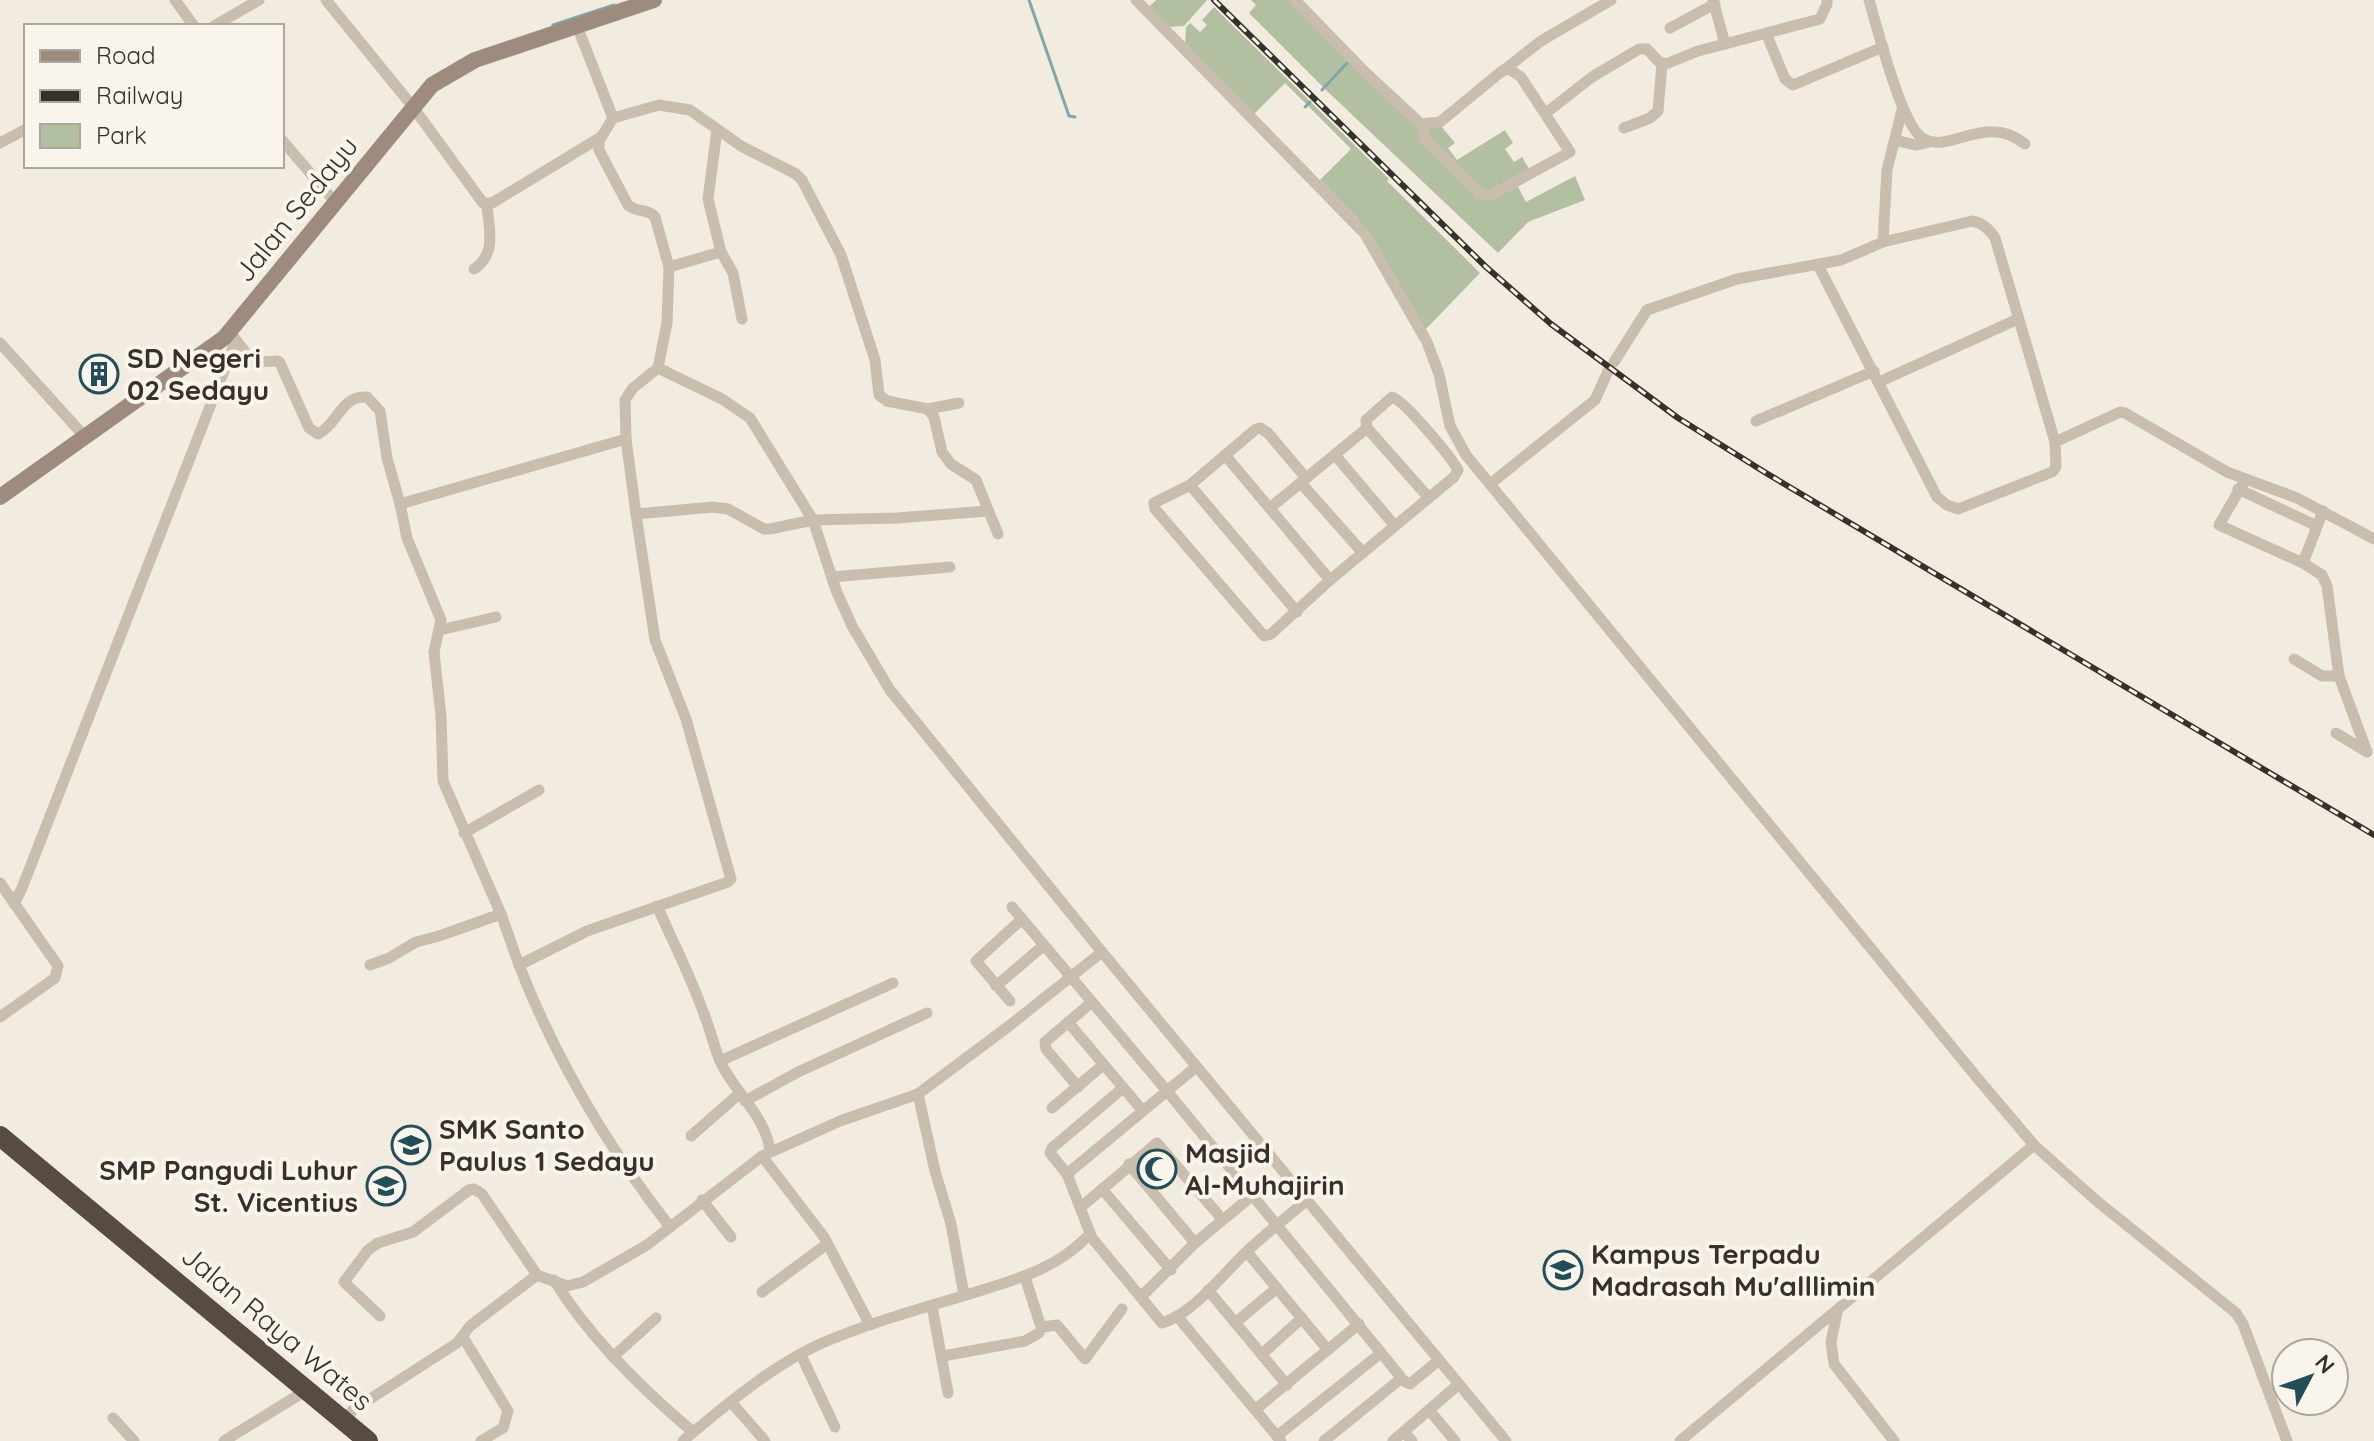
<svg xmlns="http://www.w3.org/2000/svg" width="2374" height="1441" font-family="Quicksand,sans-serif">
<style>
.green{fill:#b2c0a1}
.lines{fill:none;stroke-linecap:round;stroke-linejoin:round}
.stream{stroke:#81a6ad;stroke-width:3}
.street{stroke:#c9bdad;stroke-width:11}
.secondary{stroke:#9d8c7e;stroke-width:16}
.highway{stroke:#584b43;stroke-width:20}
.rail-casing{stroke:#38302b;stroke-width:6}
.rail{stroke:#f9f5ec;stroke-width:3;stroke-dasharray:9;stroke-linecap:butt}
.labels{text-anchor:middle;stroke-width:8;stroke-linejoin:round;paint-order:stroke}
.street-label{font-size:28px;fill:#38302b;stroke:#f9f5ec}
.poi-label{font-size:28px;font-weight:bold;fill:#38302b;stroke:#f9f5ec;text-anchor:start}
</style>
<rect width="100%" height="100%" fill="#f1ebe0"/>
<g class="green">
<polygon points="1156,0 1207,0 1184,26 1168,27 1148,8"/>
<polygon points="1251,0 1292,0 1424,129 1441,126 1455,143 1448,148 1457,160 1505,130 1513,143 1505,149 1514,162 1522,157 1531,172 1515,181 1526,202 1575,176 1585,200 1528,222 1498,253 1326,90 1249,13 1256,5"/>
<polygon points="1214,7 1389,179 1387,181 1480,273 1424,331 1358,219 1320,180 1351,149 1285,83 1254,114 1185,45 1186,27 1190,23 1200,32 1207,25 1202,20"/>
</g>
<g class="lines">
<g class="stream">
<polyline points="1029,0 1069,116 1075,117"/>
<polyline points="553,25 614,5"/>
<polyline points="1322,90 1348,62"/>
<polyline points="1305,107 1310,102"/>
</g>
<g class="street">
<polyline points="175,0 194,26"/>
<polyline points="326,0 413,107 483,203 492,203 601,137"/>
<polyline points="1136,0 1365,234 1427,342 1439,374 1450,426 1466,455 1979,1080 2034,1145 2098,1202 2236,1313 2243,1324 2287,1441"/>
<polyline points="1295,0 1364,71 1421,124 1425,139 1480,194 1491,195 1570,152 1521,77 1509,69 1502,71 1440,122 1421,124"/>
<polyline points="1713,0 1725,44"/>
<path d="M1869,0C1878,30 1900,120 1921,137C1947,157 1985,111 2025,144"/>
<polyline points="214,26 259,0"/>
<polyline points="577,26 613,118"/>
<polyline points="1670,28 1715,4"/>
<polyline points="1766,33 1785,79 1793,85 1883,47"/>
<polyline points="1504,70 1541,41 1611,0"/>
<polyline points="1546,113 1592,77 1639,49 1647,49 1659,62 1666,64 1698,51 1820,19 1827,4 1827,0"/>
<polyline points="1624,128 1650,118 1658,111 1662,64"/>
<polyline points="717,130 708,199 721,252 733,273 742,319"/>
<polyline points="282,140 335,202"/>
<polyline points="1895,140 1915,145 1929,142"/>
<polyline points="0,143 26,129"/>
<path d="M1818,265L1937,497L1947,505L1958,509L2052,472L2056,467L2055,442L1995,238C1989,229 1983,223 1972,221L1883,242L1887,170L1902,110"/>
<polyline points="669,267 721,252"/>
<path d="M474,269C497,254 489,229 487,205"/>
<path d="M232,335L253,362L278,361L280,363L309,428L318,434C338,424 341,395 367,397L380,411L387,458L400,504L626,439"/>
<polyline points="0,343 86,438"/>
<polyline points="1614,362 1647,310 1737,279 1841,260 1883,242"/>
<polyline points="1879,382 2018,319"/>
<polyline points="928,409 959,403"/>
<polyline points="1756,421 1874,371"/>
<polyline points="1367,428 1429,498"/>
<polyline points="2055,442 2120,412 2125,413 2227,472 2297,498 2374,539"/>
<polyline points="1225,455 1330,580"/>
<polyline points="1335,455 1395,526"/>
<polyline points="2245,480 2219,525 2303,563 2323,511"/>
<polyline points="1301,483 1363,553"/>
<polyline points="1490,484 1595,400 1609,369"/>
<polyline points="1190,485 1297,612"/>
<polyline points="2238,489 2317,526"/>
<polyline points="400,504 407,538 441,620 434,652 441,716 443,781 501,914"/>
<path d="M1270,508L1367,428L1366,420L1392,397C1404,400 1451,457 1458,470L1454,477L1330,580L1271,634L1264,636L1155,509L1154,503L1190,485L1256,429L1260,428L1268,433L1306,478"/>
<polyline points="636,514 713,507 728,509 764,529 770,529 813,520 897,518 988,511"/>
<path d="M998,534L976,480L951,464L942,452L934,417L928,409L887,401L879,395L875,360L841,255L802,180L796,174L741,146L690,110L659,105L613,118L599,141V150L628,205C636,213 648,208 655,217L669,267L667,323L658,368L722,399L750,418L813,520L836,590L852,626L890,690L1102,952L1506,1441"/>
<polyline points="2303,563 2322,575 2327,586 2339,676 2367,752 2336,733"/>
<polyline points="832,577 950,567"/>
<polyline points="440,630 496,617"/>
<polyline points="2294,659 2322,676 2339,676"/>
<polyline points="464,833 539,790"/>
<polyline points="0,883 58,966 55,978 0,1017"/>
<polyline points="14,904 22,888 236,340"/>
<path d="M657,906C673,942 691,977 704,1014C710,1029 714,1046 720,1061C734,1092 767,1117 770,1152"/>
<polyline points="1012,907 1167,1091 1400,1376 1398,1381 1324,1441"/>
<polyline points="370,965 389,958 416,942 439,936 501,914 519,965 587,931 728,882 731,879 686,719 655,640 636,514 626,439 625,400 633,388 658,368"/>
<path d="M519,965C556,1060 607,1146 670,1227"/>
<polyline points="996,986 1044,945"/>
<polyline points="1010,1001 976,961 1022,919"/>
<polyline points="1068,1022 1142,1110"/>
<polyline points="720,1061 893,983"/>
<polyline points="1078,1087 1046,1049 1045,1042 1092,1002"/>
<path d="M1123,1088L1052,1148L1050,1153L1067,1174L1092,1238L1162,1323C1192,1314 1222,1276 1244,1254C1264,1235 1286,1218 1307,1200"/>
<polyline points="918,1094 935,1171 951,1224 964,1295"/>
<polyline points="745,1101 798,1072 927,1013"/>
<polyline points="1052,1108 1103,1065"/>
<polyline points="691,1136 739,1094"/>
<polyline points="762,1156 824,1237 870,1325"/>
<polyline points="1129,1164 1195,1243"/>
<polyline points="1067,1174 1196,1067"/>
<polyline points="1102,1189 1171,1270"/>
<polyline points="702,1200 731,1237"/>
<polyline points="1081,1207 1157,1143 1222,1219"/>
<polyline points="1247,1252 1328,1350"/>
<polyline points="1025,1277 1040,1324 1043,1327 1057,1325 1085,1359 1122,1309"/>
<path d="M554,1280C589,1337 642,1389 693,1432"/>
<polyline points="1208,1290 1287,1385"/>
<polyline points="762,1292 827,1244"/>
<polyline points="1141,1297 1195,1243 1253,1195"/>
<polyline points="932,1306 948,1393"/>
<polyline points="1837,1312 1831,1342 1834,1364 1894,1441"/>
<polyline points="380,1316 344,1282 368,1250 378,1243 413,1232 469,1190 474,1189 482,1194 537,1275 567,1286 583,1282 647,1245 762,1156 840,1121 918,1094 1009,1026 1102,952"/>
<polyline points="1177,1316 1281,1441"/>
<polyline points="1235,1323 1277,1288"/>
<polyline points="463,1337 508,1411 503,1428 481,1441"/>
<polyline points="1262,1354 1302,1318"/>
<polyline points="801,1355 835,1427"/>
<polyline points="943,1356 1025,1341 1039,1333"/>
<polyline points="613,1357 656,1318"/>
<polyline points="1400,1379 1410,1384 1439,1360"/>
<polyline points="731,1402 765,1441"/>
<polyline points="1256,1409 1359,1324"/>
<polyline points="1429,1410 1455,1441"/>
<polyline points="113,1418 134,1441"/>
<polyline points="344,1420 353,1410 457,1343 470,1326 537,1275"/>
<polyline points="1404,1432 1412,1441"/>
<polyline points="1277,1436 1381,1353"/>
<polyline points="224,1441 297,1396 305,1388"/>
<path d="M683,1441C724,1406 778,1361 827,1341C872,1322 920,1309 966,1295C1013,1280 1055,1271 1090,1234"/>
<polyline points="1393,1441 1459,1384"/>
<polyline points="1680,1441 2034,1145"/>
</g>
<polyline class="secondary" points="0,497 224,338 432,85 475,60 654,0"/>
<polyline class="highway" points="0,1136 368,1441"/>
<defs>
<polyline id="rail" points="1214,0 1485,266 1551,324 1678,418 1766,473 2374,835"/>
</defs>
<use href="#rail" class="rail-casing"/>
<use href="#rail" class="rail"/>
</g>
<defs>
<symbol id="building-ring" viewBox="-11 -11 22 22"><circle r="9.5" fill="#f9f5ec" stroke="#234e57" stroke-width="1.5"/><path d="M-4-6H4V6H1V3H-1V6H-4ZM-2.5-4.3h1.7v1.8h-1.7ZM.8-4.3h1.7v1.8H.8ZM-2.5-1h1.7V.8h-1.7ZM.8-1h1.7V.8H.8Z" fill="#234e57"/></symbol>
<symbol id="school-ring" viewBox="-11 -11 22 22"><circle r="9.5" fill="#f9f5ec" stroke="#234e57" stroke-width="1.5"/><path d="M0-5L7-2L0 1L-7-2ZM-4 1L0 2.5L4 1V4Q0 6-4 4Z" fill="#234e57"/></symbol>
<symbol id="mosque-ring" viewBox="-11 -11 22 22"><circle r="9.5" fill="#f9f5ec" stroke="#234e57" stroke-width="1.5"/><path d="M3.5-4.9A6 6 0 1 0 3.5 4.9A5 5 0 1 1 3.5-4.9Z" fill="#234e57"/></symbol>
</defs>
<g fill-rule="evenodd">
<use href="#building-ring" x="77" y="352" width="44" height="44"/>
<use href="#school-ring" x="389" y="1123" width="44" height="44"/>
<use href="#mosque-ring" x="1135" y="1147" width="44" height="44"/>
<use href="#school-ring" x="364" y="1164" width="44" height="44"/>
<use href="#school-ring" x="1541" y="1248" width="44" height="44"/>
</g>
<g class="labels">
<g class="street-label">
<text transform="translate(296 209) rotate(-51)" y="10">Jalan Sedayu</text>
<text transform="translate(277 1328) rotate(40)" y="10">Jalan Raya Wates</text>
</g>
<g class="poi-label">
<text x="127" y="368">SD Negeri<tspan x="127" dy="32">02 Sedayu</tspan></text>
<text x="439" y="1139">SMK Santo<tspan x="439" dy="32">Paulus 1 Sedayu</tspan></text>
<text x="1185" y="1163">Masjid<tspan x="1185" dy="32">Al-Muhajirin</tspan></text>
<text x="358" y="1180" text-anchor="end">SMP Pangudi Luhur<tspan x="358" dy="32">St. Vicentius</tspan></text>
<text x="1591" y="1264">Kampus Terpadu<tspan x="1591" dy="32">Madrasah Mu'alllimin</tspan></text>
</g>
</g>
<rect x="24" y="24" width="260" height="144" fill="#f9f5ec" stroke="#aca69f" stroke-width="2"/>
<rect x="40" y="50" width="40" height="12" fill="#9d8c7e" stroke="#aca69f" stroke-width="2"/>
<text x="96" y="64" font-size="24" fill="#38302b">Road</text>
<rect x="40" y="90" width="40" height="12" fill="#38302b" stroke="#aca69f" stroke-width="2"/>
<text x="96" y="104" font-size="24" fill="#38302b">Railway</text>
<rect x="40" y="124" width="40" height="24" fill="#b2c0a1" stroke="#aca69f" stroke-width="2"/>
<text x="96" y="144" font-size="24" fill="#38302b">Park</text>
<g transform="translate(2310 1377) rotate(49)"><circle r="38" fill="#f9f5ec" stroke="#aca69f" stroke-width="2"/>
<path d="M0-6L14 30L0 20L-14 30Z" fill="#234e57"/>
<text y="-12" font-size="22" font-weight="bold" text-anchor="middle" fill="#38302b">N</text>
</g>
</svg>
